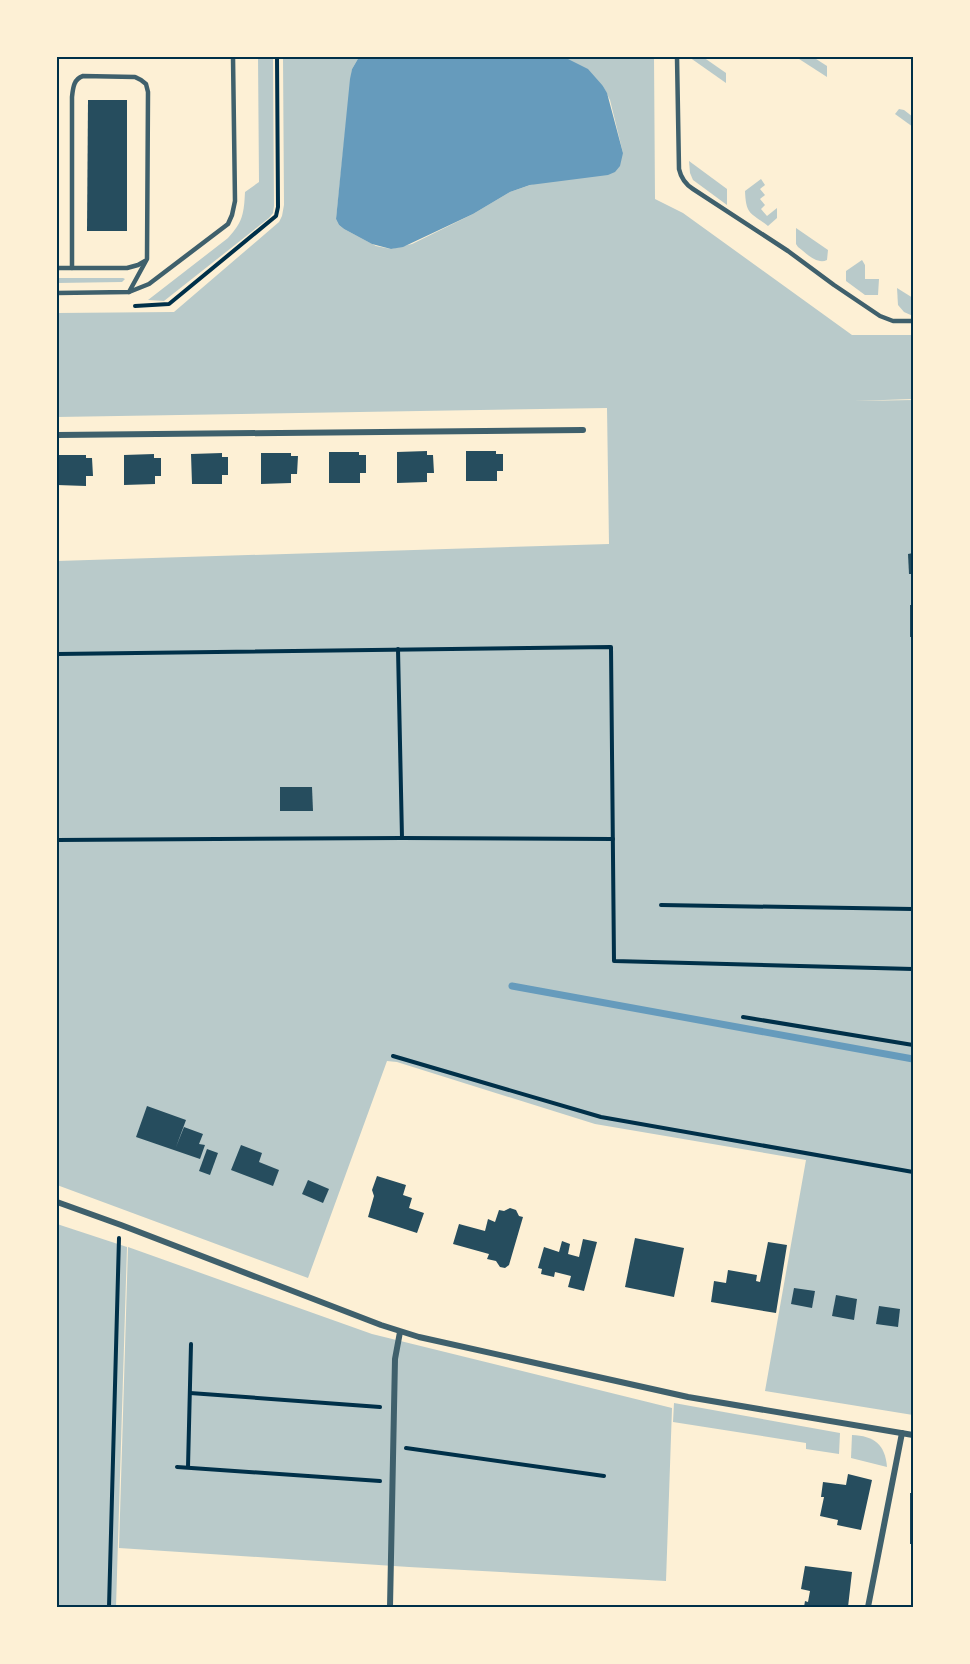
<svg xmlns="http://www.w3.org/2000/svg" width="970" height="1664" font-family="'PT Sans',sans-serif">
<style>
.green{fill:#b9caca}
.water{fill:#669bbc}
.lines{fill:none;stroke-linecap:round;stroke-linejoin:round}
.stream{stroke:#669bbc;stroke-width:7}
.building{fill:#264d5e}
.path{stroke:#003049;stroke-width:4}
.service{stroke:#3f606c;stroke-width:4.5}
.minor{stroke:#3f606c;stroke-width:6}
.neatline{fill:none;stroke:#003049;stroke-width:2}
</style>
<rect width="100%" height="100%" fill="#fdf0d5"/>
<g class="green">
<path d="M258,57H273L274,206L273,213L269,218L164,301L148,300L228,238C243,222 244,213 245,192L259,182Z"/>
<polygon points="283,57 359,57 352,69 336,219 339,225 344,229 376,246 391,249 412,244 473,214 510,192 623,153 610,100 603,86 559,58 535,57 654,57 655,199 683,213 852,335 913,335 913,399 854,401 913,400 913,1415 765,1391 806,1160 595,1124 397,1062 387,1061 308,1278 57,1185 57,561 609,544 607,408 57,417 57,313 174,312 279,222 282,216 284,205"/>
<polygon points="689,57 703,57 726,73 726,83"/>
<polygon points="796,57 813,57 827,66 827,77"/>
<polygon points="899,109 904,110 913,117 913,127 895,114"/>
<polygon points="689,161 727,189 727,205 693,180 690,173"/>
<path d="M761,179L765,185L760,189L765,195L760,199L765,205L761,209L767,216L777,208V218L768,226C750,212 746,215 745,191Z"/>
<path d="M796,228L828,250L827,260C817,265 806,253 798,247L796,244Z"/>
<polygon points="862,260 865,265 865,279 879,279 878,295 865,295 846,281 846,271"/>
<polygon points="57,278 123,278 125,279 122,282 57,283"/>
<polygon points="897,288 913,298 913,316 904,312 898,305"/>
<polygon points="57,1224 127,1247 116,1607 57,1607"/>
<polygon points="128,1247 372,1334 672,1408 666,1581 409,1567 119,1548"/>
<polygon points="674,1403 840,1433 839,1454 806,1449 806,1443 673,1422"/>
<path d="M852,1435C874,1436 885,1444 887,1467L851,1458Z"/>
</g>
<polygon class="water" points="359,57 559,58 568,59 588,69 603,86 607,93 623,153 620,166 615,172 608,175 530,185 510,192 473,214 403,247 391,249 372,244 344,229 339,225 336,219 350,79 352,69"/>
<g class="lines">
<polyline class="stream" points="512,986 913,1059"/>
</g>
<g class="building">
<polygon points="88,100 127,100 127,231 87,231"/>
<polygon points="427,451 427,455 433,455 434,473 427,473 427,482 397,483 397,452"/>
<polygon points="466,451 496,451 496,454 503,454 503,471 497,471 497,481 466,481"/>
<polygon points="329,452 359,452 359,455 366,455 366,473 360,473 360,483 329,483"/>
<polygon points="222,453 222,457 228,457 228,475 222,475 222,484 192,484 191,454"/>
<polygon points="261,453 291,453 291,456 298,456 297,474 291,474 291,483 261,484"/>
<polygon points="154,454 154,458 161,458 161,476 155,476 155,484 124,485 124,455"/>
<polygon points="57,455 86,455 86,458 92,458 93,476 86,476 86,486 57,485"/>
<polygon points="913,553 913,574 909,574 908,554"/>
<rect x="910" y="605" width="3" height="32"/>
<polygon points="280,787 312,787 313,811 280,811"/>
<polygon points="147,1106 186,1120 176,1147 184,1127 203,1134 199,1144 205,1145 200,1159 136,1137"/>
<polygon points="241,1145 262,1153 259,1162 279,1170 273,1186 231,1170"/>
<polygon points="207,1149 218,1153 210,1175 199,1171"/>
<polygon points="377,1176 406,1185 403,1195 412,1198 409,1208 424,1213 417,1233 368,1217 374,1196 372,1190"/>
<polygon points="308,1180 329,1189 323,1203 302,1194"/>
<polygon points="510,1208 516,1210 519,1216 523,1217 509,1265 505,1268 500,1267 496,1261 487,1259 489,1254 453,1244 459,1224 485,1231 488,1219 495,1222 499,1210 504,1211"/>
<polygon points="635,1238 684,1248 674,1297 625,1287"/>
<polygon points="583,1239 597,1242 584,1291 568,1287 571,1276 555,1272 554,1277 541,1274 542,1269 538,1268 544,1247 559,1252 562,1241 570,1244 568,1254 579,1257"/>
<polygon points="768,1242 787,1245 776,1313 711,1302 714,1281 726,1283 728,1270 757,1275 756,1281 760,1282"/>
<polygon points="794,1288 815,1291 812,1308 791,1304"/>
<polygon points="836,1295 857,1299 854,1320 832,1316"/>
<polygon points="879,1306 900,1309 898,1327 876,1324"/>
<polygon points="848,1474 872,1480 861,1530 837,1525 838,1520 820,1516 824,1497 821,1497 823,1482 846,1485"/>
<rect x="910" y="1493" width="3" height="51"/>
<polygon points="805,1566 852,1572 848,1607 804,1607 805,1601 808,1602 810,1591 801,1589"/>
<rect x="911" y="1583" width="2" height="24"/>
</g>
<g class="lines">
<g class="path">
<polyline points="135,306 169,304 276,216 278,207 277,57"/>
<polyline points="398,649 402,838"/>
<polyline points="57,654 611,647 614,961 913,969"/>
<polyline points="57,840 402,838 613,839"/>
<polyline points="661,905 913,909"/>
<polyline points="743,1017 913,1045"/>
<polyline points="393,1056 601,1117 913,1172"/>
<polyline points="190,1393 380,1407"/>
<polyline points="406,1448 604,1476"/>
<polyline points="177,1467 380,1481"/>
<polyline points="188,1467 191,1344"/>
<polyline points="109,1607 119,1238"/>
</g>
<g class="service">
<path d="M677,57L679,169C681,178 685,184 693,189L788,251L834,285L880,316L893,321H913"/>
<polyline points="57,268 127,268 138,265 145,261"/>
<path d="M72,268V97C73,87 74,79 83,76L135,77L141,80L146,84L148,92L147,259L129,292"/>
<polyline points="57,293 129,292 149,284 228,224 232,215 235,201 233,57"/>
</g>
<g class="minor">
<polyline points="57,435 583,430"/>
<polyline points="57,1202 121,1225 381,1325 419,1337 688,1397 913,1435"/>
<polyline points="390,1607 395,1359 400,1332"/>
<polyline points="868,1607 902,1433"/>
</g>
</g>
<rect width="970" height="1664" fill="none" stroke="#fdf0d5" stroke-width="117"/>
<rect x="58" y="58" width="854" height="1548" class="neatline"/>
</svg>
